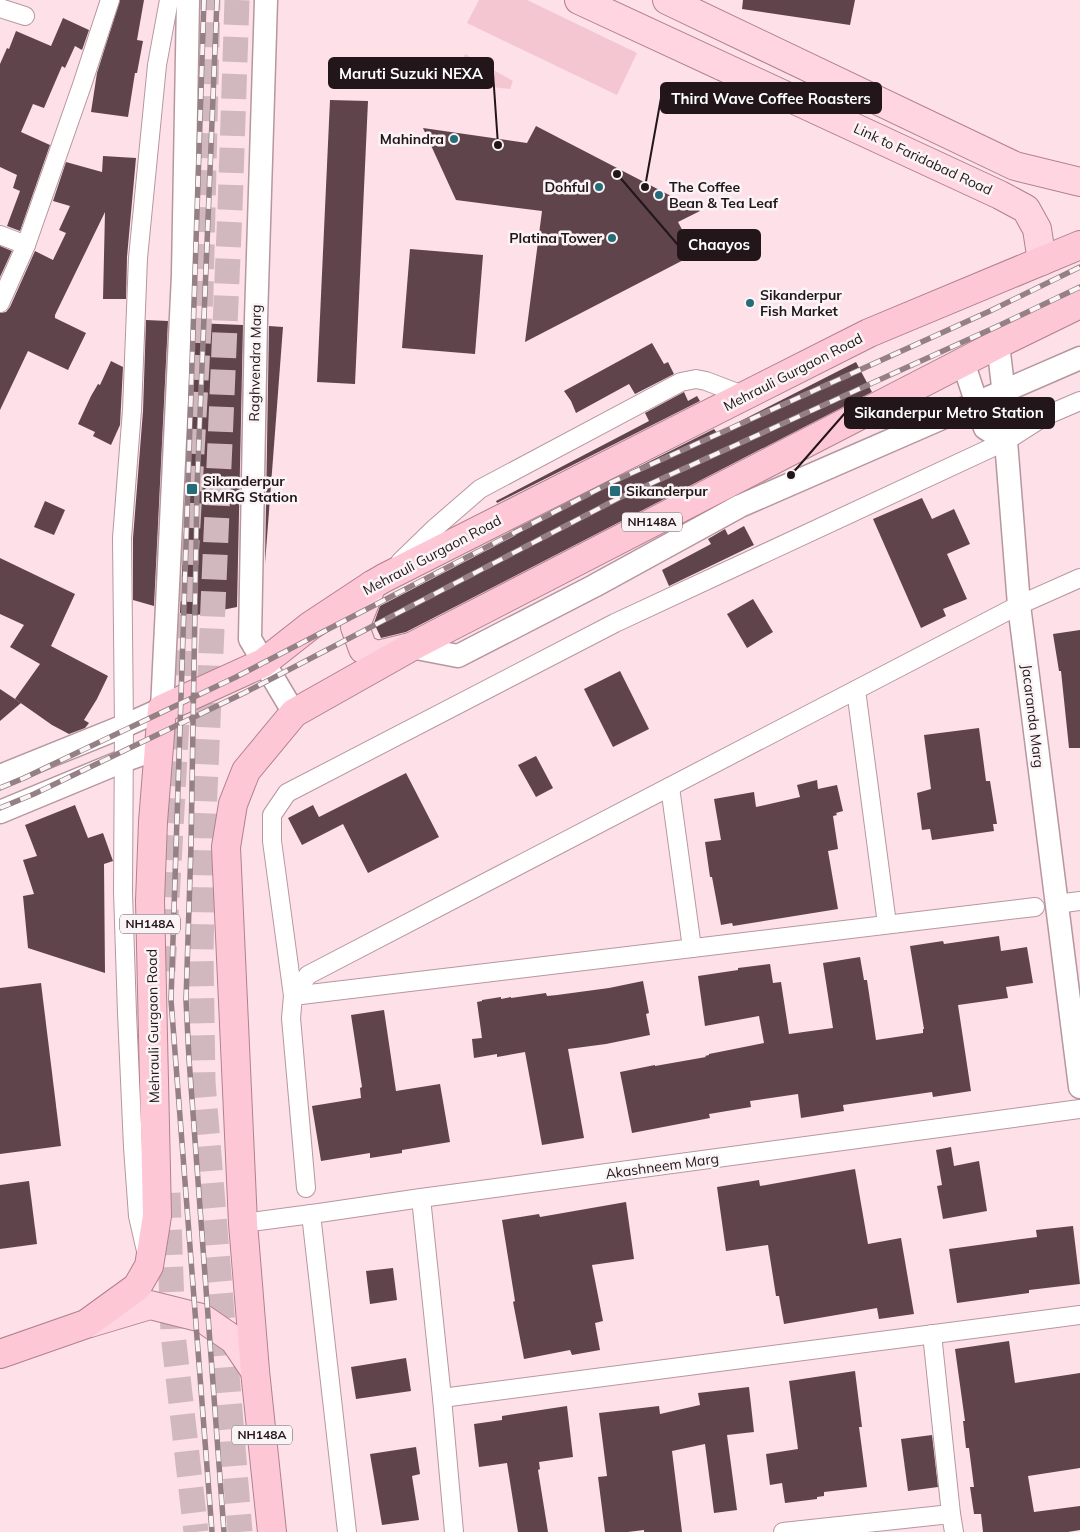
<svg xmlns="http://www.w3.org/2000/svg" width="1080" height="1532" font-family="Mulish,sans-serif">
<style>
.green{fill:#f3c6d2}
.building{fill:#60444c}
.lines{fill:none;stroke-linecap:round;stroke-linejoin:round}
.secondary-tunnel{stroke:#d1b8bf;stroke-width:25;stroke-dasharray:25 12;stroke-linecap:butt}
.minor-casing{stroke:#b7979f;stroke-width:20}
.tertiary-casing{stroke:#b7979f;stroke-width:25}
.primary-casing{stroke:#b1808e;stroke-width:30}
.trunk-casing{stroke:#b1808e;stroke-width:30}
.minor{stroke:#fff;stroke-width:18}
.tertiary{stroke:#fff;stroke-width:22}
.primary{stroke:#fed5e0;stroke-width:28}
.trunk{stroke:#fec7d6;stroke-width:28}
.rail-casing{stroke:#958086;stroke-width:5.5}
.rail{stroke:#fbf4f6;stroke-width:4;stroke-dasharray:11;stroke-linecap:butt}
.poi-dot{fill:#246c78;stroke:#fbf4f6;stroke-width:2}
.labels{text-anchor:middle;stroke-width:5;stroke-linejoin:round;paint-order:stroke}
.shield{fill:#fbf4f6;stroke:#63595c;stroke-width:1}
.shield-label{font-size:12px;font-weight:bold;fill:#22161a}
.poi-label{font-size:14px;font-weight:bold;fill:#22161a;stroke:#fbf4f6;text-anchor:start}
.street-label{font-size:14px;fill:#22161a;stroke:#fbf4f6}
.leader{fill:none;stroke:#22161a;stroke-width:2}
.callout-dot{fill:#22161a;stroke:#fbf4f6;stroke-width:2}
.callout{fill:#22161a;stroke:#22161a;stroke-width:2}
.callout-label{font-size:15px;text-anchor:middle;font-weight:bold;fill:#fff}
</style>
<rect width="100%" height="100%" fill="#fde0e8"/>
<g class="green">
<polygon points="479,0 527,0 637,53 617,95 467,23"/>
<polygon points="465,54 513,81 510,89 453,83"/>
</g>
<g class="building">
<polygon points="120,0 144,0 137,40 143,41 137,73 135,73 128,117 91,112 97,73"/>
<polygon points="743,0 855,0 850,25 742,9"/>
<polygon points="63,18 89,30 82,50 75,46 65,68 62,66 44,108 33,104 21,132 50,145 20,231 7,226 20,191 13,188 17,175 0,167 0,64 7,48 9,49 16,31 51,46"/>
<polygon points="330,100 368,101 355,384 317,382"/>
<polygon points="536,126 700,211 678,222 695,254 525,342 542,211 456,200 423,128 527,143"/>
<polygon points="103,156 136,158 127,257 126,299 103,299 105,212 55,315 55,318 86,333 68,370 28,351 0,410 0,313 6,312 10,307 35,251 53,260 66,233 59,230 70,206 53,201 66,162 102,172"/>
<polygon points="0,246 12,251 0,277"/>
<polygon points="410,249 483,255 475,354 402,348"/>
<polygon points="146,320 168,321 154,606 133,600 133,538 143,411"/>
<polygon points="194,323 243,325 237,607 192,616 180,613"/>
<polygon points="269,326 283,327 265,564"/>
<polygon points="652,343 664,364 668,362 674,374 635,394 629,384 576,413 571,401 564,391"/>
<polygon points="111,361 123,367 120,425 111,445 93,436 95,432 78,424 91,396 98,384 100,385"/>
<polygon points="856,362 872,392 406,632 381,638 374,623 380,606 516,535 513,530 714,429 717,433"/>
<polygon points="684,392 688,401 697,396 700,401 497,503 496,501 649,421 645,413"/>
<polygon points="922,498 932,519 954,509 970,544 947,554 967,599 943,609 946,616 921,628 873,519"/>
<polygon points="45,501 65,510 54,535 34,527"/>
<polygon points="744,526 754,545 669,586 662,570 711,544 708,539 725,529 728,535"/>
<polygon points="0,558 75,594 51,646 108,676 97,699 84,720 89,723 85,728 69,734 52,725 15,699 40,664 10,647 24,625 0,614"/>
<polygon points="753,599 773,632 747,648 727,614"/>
<polygon points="1080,630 1080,748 1069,748 1061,671 1059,671 1053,634"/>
<polygon points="620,671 649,729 613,747 584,689"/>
<polygon points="0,689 21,703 0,721"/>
<polygon points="979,728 986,781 990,781 997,824 993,824 994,831 932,840 930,829 922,830 917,793 931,789 924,735"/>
<polygon points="536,756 553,788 536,797 518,765"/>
<polygon points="406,773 439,837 368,873 343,824 302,845 288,818 313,805 319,817"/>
<polygon points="817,780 818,789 837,785 843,811 836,813 837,815 833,816 838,849 828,851 838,909 733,926 732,923 721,925 712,877 710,877 705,842 721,840 714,799 754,792 756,807 800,797 797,785"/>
<polygon points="75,805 88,838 103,833 113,861 104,864 105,973 28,948 23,896 34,894 23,860 37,856 25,825"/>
<polygon points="999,936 1001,951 1027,947 1033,983 1006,987 1008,998 958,1005 971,1091 933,1097 932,1092 843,1105 844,1111 801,1118 798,1094 750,1101 751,1107 709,1114 710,1118 632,1133 620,1072 655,1065 655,1066 706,1057 705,1056 709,1055 709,1054 764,1043 759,1016 705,1026 698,976 738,970 738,968 770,964 773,983 781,982 789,1034 833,1028 823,963 860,957 864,980 867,980 876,1040 923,1033 923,1029 924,1029 910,946 943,941 944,944"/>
<polygon points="643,981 649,1013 646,1014 650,1035 606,1044 568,1049 584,1138 542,1145 525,1052 497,1057 497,1054 474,1058 472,1039 482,1038 477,1002 482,1001 482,1000 501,997 501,999 511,997 511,998 546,993 547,996 557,995 609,988"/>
<polygon points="41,983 61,1146 0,1154 0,988"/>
<polygon points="384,1010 396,1091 440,1084 450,1142 402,1150 402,1153 370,1158 370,1153 321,1161 312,1106 361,1098 360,1088 362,1087 351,1015"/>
<polygon points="951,1147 954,1166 979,1161 987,1211 943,1219 937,1186 942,1185 936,1150"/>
<polygon points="855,1169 868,1244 901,1238 914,1314 879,1319 877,1308 784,1324 779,1296 776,1296 768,1245 726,1251 717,1187 759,1180 760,1186"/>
<polygon points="29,1181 37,1244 0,1249 0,1185"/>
<polygon points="626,1202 634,1259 592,1265 603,1321 595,1323 600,1350 572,1355 570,1350 524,1359 513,1302 515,1301 502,1220 539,1214 540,1217"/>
<polygon points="1073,1226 1080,1284 1029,1290 1029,1293 957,1303 949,1249 1037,1237 1036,1230"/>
<polygon points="393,1268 397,1300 370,1304 366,1271"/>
<polygon points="1009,1341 1015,1383 1080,1373 1080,1468 1028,1476 1034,1512 1080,1506 1080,1530 1068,1532 983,1532 981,1514 974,1514 970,1487 974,1487 969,1448 966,1448 963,1421 965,1421 955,1349"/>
<polygon points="406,1358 411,1391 356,1399 351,1367"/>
<polygon points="855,1371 862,1427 859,1427 867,1487 824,1492 824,1496 817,1497 817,1499 785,1503 782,1483 770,1485 766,1454 798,1449 789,1381"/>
<polygon points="749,1387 754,1432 727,1435 737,1510 714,1513 705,1444 672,1451 682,1532 644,1532 644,1530 628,1532 605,1532 598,1477 607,1476 599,1413 659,1406 660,1414 700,1405 698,1393"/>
<polygon points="567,1406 573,1457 539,1462 540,1469 538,1470 548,1532 518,1532 507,1463 479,1467 474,1424 502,1420 502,1416"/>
<polygon points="932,1435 938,1487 908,1491 901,1439"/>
<polygon points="416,1447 420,1474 412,1476 419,1520 382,1525 370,1454"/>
</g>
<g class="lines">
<g class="secondary-tunnel">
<polyline points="237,0 230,209 204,815 201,953 203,1082 240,1532"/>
<polyline points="163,971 201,292 208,0"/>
<polyline points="168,1193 173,1334 196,1532"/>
</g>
<defs>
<g id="minor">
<polyline points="0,8 25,16"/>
<polyline points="0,235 26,245"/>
<polyline points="0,303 26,245 82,85 110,0"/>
<polyline points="400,562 435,528 480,489 681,382 696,379 706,381 745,396"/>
<polyline points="856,690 887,924"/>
<polyline points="670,787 692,948"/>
<polyline points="1057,904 1080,901"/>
<polyline points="293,996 272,841 272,815 287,793 615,623 1006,441 1045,416 1080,401"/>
<polyline points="293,996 308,975 1019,605 1080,578"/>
<polyline points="306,1188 291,1018 293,996 1035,907"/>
<polyline points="421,1198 442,1398 454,1532"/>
<polyline points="311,1214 347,1532"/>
<polyline points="243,1223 319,1213 421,1198 1080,1109"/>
<polyline points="146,1251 138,1216 133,1147 127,1013 123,892 124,726 122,538 132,410 138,258 157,65 169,0"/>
<polyline points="442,1398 1080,1315"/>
<polyline points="951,1514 954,1532"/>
<polyline points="783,1532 951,1514 932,1334"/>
</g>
<g id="tertiary">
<polyline points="266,0 256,319 250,639 294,713"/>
<polyline points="998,344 1007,420 1006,441 1019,605 1080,1087"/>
<polyline points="963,362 985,428 1006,441"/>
<polyline points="411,647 458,656 594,586 740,506 1080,358"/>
<polyline points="0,776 124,726 162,709 183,275 188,0"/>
<polyline points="0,812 123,761 159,748"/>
</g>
<g id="primary">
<polyline points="579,0 1000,195 1026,209 1037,229 1042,261"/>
<polyline points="667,0 1015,166 1080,182"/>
<polyline points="372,585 355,627 363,649 377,655 410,647"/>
<polyline points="90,1323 150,1305 202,1318 234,1340 255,1371"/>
</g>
<g id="trunk">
<polyline points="0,1354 86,1324 137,1287 149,1266 157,1216 150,901 153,822 162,709 263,663 310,626 372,585 384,578 869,333 1080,245"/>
<polyline points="272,1532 255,1371 243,1223 226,847 233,804 246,771 294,713 411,647 998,344 1080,304"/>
</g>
</defs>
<use href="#minor" class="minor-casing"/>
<use href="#tertiary" class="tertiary-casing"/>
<use href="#primary" class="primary-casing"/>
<use href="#trunk" class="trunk-casing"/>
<use href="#minor" class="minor"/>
<use href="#tertiary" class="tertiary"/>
<use href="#primary" class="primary"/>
<use href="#trunk" class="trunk"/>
<defs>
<g id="rail">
<polyline points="204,0 171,1000 212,1532"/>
<polyline points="217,0 197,488 191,846 186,1000 189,1059 224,1532"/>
<polyline points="0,788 24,778 236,677 612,482 990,311 1080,267"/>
<polyline points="0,808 34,794 244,693 619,498 998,326 1080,287"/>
</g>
</defs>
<use href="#rail" class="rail-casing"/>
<use href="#rail" class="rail"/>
</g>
<g class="poi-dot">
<circle cx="454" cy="139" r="5"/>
<circle cx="599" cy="187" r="5"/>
<circle cx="659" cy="195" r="5"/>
<circle cx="612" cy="238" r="5"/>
<circle cx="750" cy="303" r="5"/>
<rect x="186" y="483" width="12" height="12" rx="2.5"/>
<rect x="609" y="485" width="12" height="12" rx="2.5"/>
</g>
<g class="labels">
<g class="shield">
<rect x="622" y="512.5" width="60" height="19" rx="4"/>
<rect x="120" y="914.5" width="60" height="19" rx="4"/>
<rect x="232" y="1425.5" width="60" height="19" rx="4"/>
</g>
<g class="shield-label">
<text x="652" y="526">NH148A</text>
<text x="150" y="928">NH148A</text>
<text x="262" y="1439">NH148A</text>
</g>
<g class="poi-label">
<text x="444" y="144" text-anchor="end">Mahindra</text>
<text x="589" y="192" text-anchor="end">Dohful</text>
<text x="669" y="192">The Coffee<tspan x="669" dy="16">Bean &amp; Tea Leaf</tspan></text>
<text x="602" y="243" text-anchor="end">Platina Tower</text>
<text x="760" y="300">Sikanderpur<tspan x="760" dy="16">Fish Market</tspan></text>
<text x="203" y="486">Sikanderpur<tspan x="203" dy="16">RMRG Station</tspan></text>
<text x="626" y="496">Sikanderpur</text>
</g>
<g class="street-label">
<text transform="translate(923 159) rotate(25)" y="5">Link to Faridabad Road</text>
<text transform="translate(255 363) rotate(-89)" y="5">Raghvendra Marg</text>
<text transform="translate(793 372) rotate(-27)" y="5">Mehrauli Gurgaon Road</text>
<text transform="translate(432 555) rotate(-28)" y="5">Mehrauli Gurgaon Road</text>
<text transform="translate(1033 716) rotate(83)" y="5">Jacaranda Marg</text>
<text transform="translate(153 1026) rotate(-91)" y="5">Mehrauli Gurgaon Road</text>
<text transform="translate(662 1166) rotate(-8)" y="5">Akashneem Marg</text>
</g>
</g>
<path class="leader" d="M498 145L493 73M645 187L661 98M617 174L678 245M791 475L845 413"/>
<g class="callout-dot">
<circle cx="498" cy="145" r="5"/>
<circle cx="645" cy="187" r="5"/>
<circle cx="617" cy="174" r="5"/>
<circle cx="791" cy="475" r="5"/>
</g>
<g class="callout">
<rect x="329" y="58" width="164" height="30" rx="5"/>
<rect x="661" y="83" width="220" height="30" rx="5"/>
<rect x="678" y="230" width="82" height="30" rx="5"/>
<rect x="845" y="398" width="209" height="30" rx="5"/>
</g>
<g class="callout-label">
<text x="411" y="79">Maruti Suzuki NEXA</text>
<text x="771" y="104">Third Wave Coffee Roasters</text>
<text x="719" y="250">Chaayos</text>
<text x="949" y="418">Sikanderpur Metro Station</text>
</g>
</svg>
